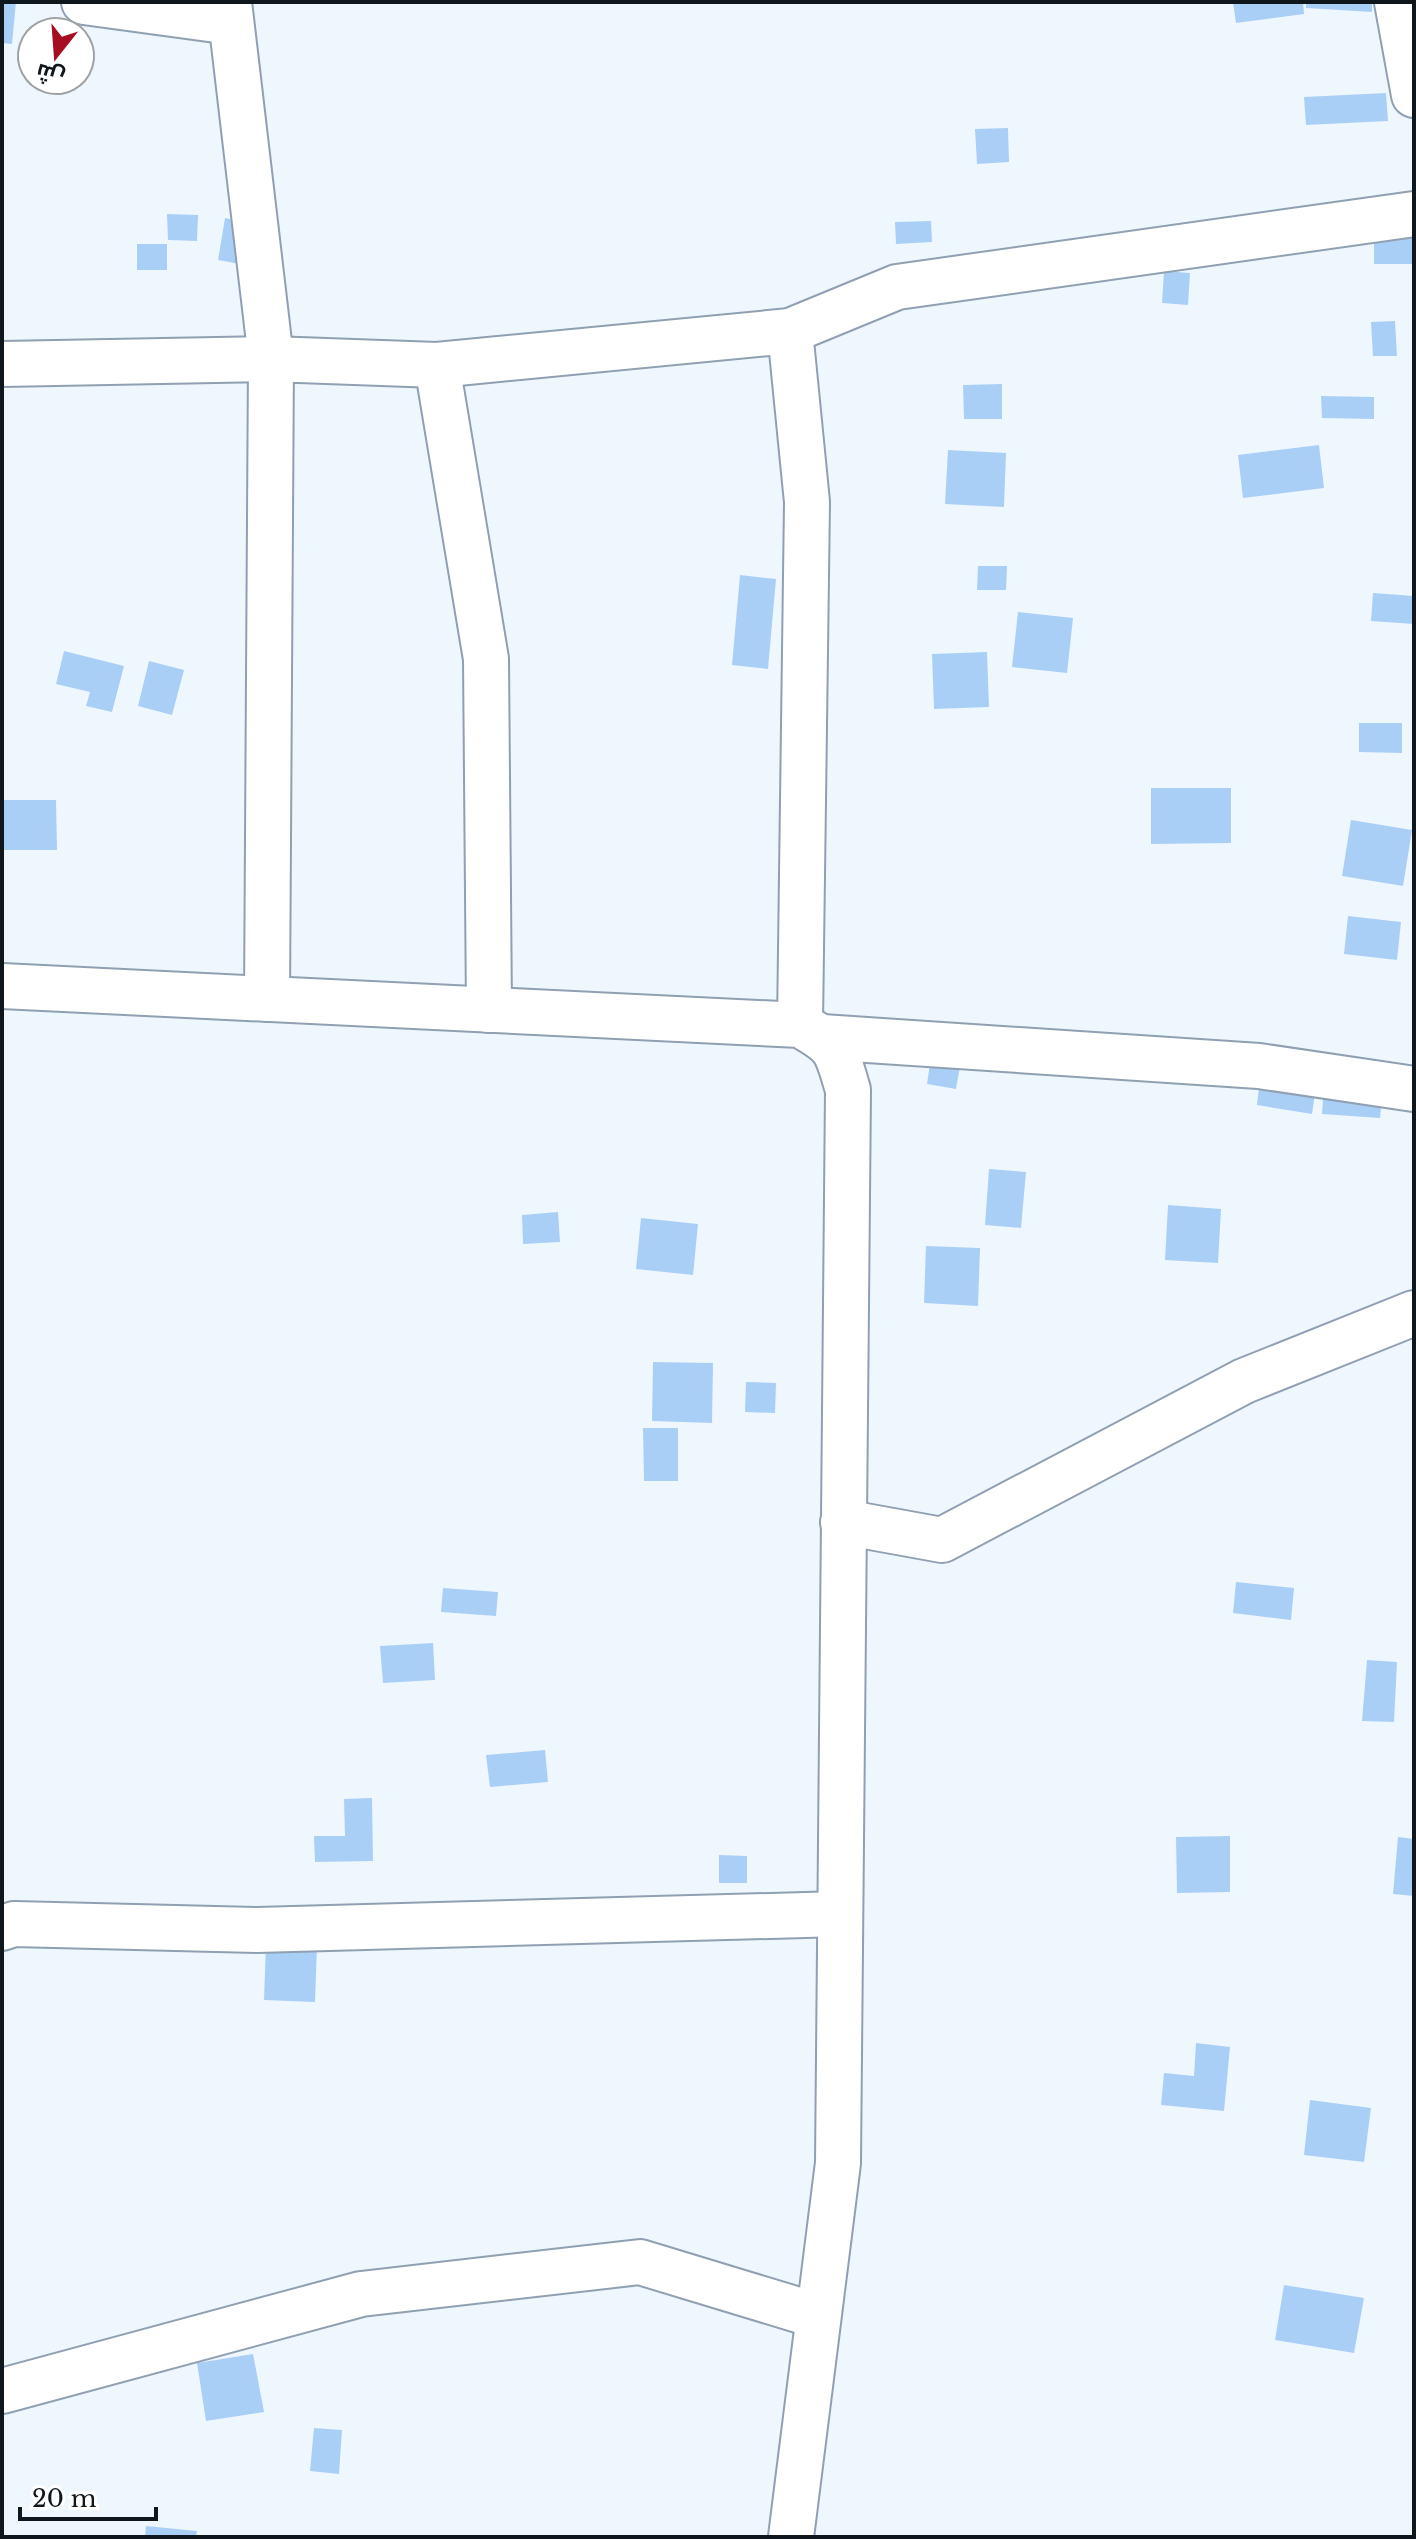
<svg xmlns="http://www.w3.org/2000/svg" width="1416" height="2539" font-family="'Libre Baskerville',Cairo,serif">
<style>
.building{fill:#aacff7}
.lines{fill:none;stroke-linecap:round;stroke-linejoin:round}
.minor-casing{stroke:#8fa0b2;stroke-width:48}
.minor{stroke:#fff;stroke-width:44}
</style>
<rect width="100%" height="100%" fill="#eff7fe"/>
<g class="building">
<polygon points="2,2 16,2 12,44 2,43"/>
<polygon points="1233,2 1303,2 1304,14 1236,23"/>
<polygon points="1306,2 1372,2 1372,12 1306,8"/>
<polygon points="1386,93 1388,121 1306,125 1304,97"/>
<polygon points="1008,128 1009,162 977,164 975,129"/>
<polygon points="167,214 198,215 197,241 168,240"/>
<polygon points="225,218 246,222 240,264 218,260"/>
<polygon points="931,221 932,242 896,244 895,222"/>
<polygon points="1414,237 1414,264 1374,264 1374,238"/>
<rect x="137" y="244" width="30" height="26"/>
<polygon points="1164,271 1190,273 1188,305 1162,303"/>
<polygon points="1395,321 1397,356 1373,356 1371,322"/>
<polygon points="1002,384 1002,419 964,419 963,385"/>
<polygon points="1321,396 1374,397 1374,419 1322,418"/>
<polygon points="1319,445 1324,488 1243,498 1238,455"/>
<polygon points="948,450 1006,453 1004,507 945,504"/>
<polygon points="978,566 1007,566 1006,590 977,590"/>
<polygon points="740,575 776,579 768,669 732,665"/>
<polygon points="1373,593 1414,596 1414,624 1371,621"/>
<polygon points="1018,612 1073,618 1067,673 1012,667"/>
<polygon points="64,651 124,666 112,712 86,706 90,692 56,684"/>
<polygon points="987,652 989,707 934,709 932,654"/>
<polygon points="149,661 184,670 172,715 138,706"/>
<polygon points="1359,723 1402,723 1402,753 1359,752"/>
<polygon points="1151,788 1231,788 1231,843 1151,844"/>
<polygon points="4,800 56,800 57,850 2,850"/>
<polygon points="1351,820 1412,830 1403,886 1342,876"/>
<polygon points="1348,916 1401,922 1397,960 1344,954"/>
<polygon points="932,1050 962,1055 956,1089 927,1084"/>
<polygon points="1260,1078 1316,1087 1312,1114 1257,1105"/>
<polygon points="1324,1084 1383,1088 1380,1118 1322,1114"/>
<polygon points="989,1169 1026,1172 1021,1228 985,1225"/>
<polygon points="1168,1205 1221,1209 1218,1263 1165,1260"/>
<polygon points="558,1212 560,1242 523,1244 522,1215"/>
<polygon points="641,1218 698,1224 693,1275 636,1269"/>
<polygon points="926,1246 980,1248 978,1306 924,1303"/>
<polygon points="653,1362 713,1363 712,1423 652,1421"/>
<polygon points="746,1382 776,1383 775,1413 745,1412"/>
<polygon points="643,1428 678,1428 678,1481 644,1481"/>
<polygon points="1236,1582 1294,1588 1291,1620 1233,1613"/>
<polygon points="443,1588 498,1592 496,1616 441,1612"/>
<polygon points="433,1643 435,1680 383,1683 380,1646"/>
<polygon points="1367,1660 1397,1662 1394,1722 1362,1721"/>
<polygon points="545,1750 548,1782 490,1787 486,1755"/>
<polygon points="372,1798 373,1861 315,1862 314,1836 345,1836 344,1799"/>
<polygon points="1230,1836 1230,1892 1177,1893 1176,1837"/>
<polygon points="1398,1837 1414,1839 1414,1896 1393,1894"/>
<polygon points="719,1855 747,1856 747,1883 719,1883"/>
<polygon points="266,1944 317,1946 315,2002 264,2000"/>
<polygon points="1196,2043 1230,2047 1224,2111 1161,2105 1164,2073 1194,2076"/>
<polygon points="1310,2100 1371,2108 1364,2162 1304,2155"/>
<polygon points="1284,2285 1364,2298 1354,2353 1275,2340"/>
<polygon points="253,2354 264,2412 206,2421 197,2363"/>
<polygon points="314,2428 342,2430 339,2474 310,2471"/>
<polygon points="146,2526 197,2531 196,2537 145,2537"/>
</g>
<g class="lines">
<defs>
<g id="minor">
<polyline points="84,2 231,22"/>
<polyline points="1397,2 1414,95"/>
<polyline points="790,331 807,502 800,1025"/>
<polyline points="2,364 271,359 229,2"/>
<polyline points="437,365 486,659 489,1010"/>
<path d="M2,986L800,1025C838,1046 836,1050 848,1090L838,2163L791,2537"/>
<polyline points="267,999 271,359 437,365 790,331 897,287 1414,214"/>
<polyline points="822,1037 1259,1066 1414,1089"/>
<polyline points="843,1522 942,1540 1244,1381 1414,1313"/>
<polyline points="2,1928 14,1924 257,1930 840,1914"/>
<polyline points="2,2391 361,2294 640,2262 818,2316"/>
</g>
</defs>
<use href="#minor" class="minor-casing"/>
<use href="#minor" class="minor"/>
</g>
<rect width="1416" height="2539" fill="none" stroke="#0f161c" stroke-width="8"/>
<g transform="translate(56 56) rotate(197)"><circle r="38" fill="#ffffff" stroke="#9fa2a4" stroke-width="2"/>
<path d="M0-6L14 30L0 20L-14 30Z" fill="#a60d20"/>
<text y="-12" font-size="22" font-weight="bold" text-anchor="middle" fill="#0f161c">ش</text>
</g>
<path d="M20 2507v12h136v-12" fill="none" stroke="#0f161c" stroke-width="4"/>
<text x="32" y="2507" font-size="24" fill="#0f161c" stroke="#ffffff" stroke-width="6" paint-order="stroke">20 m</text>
</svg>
